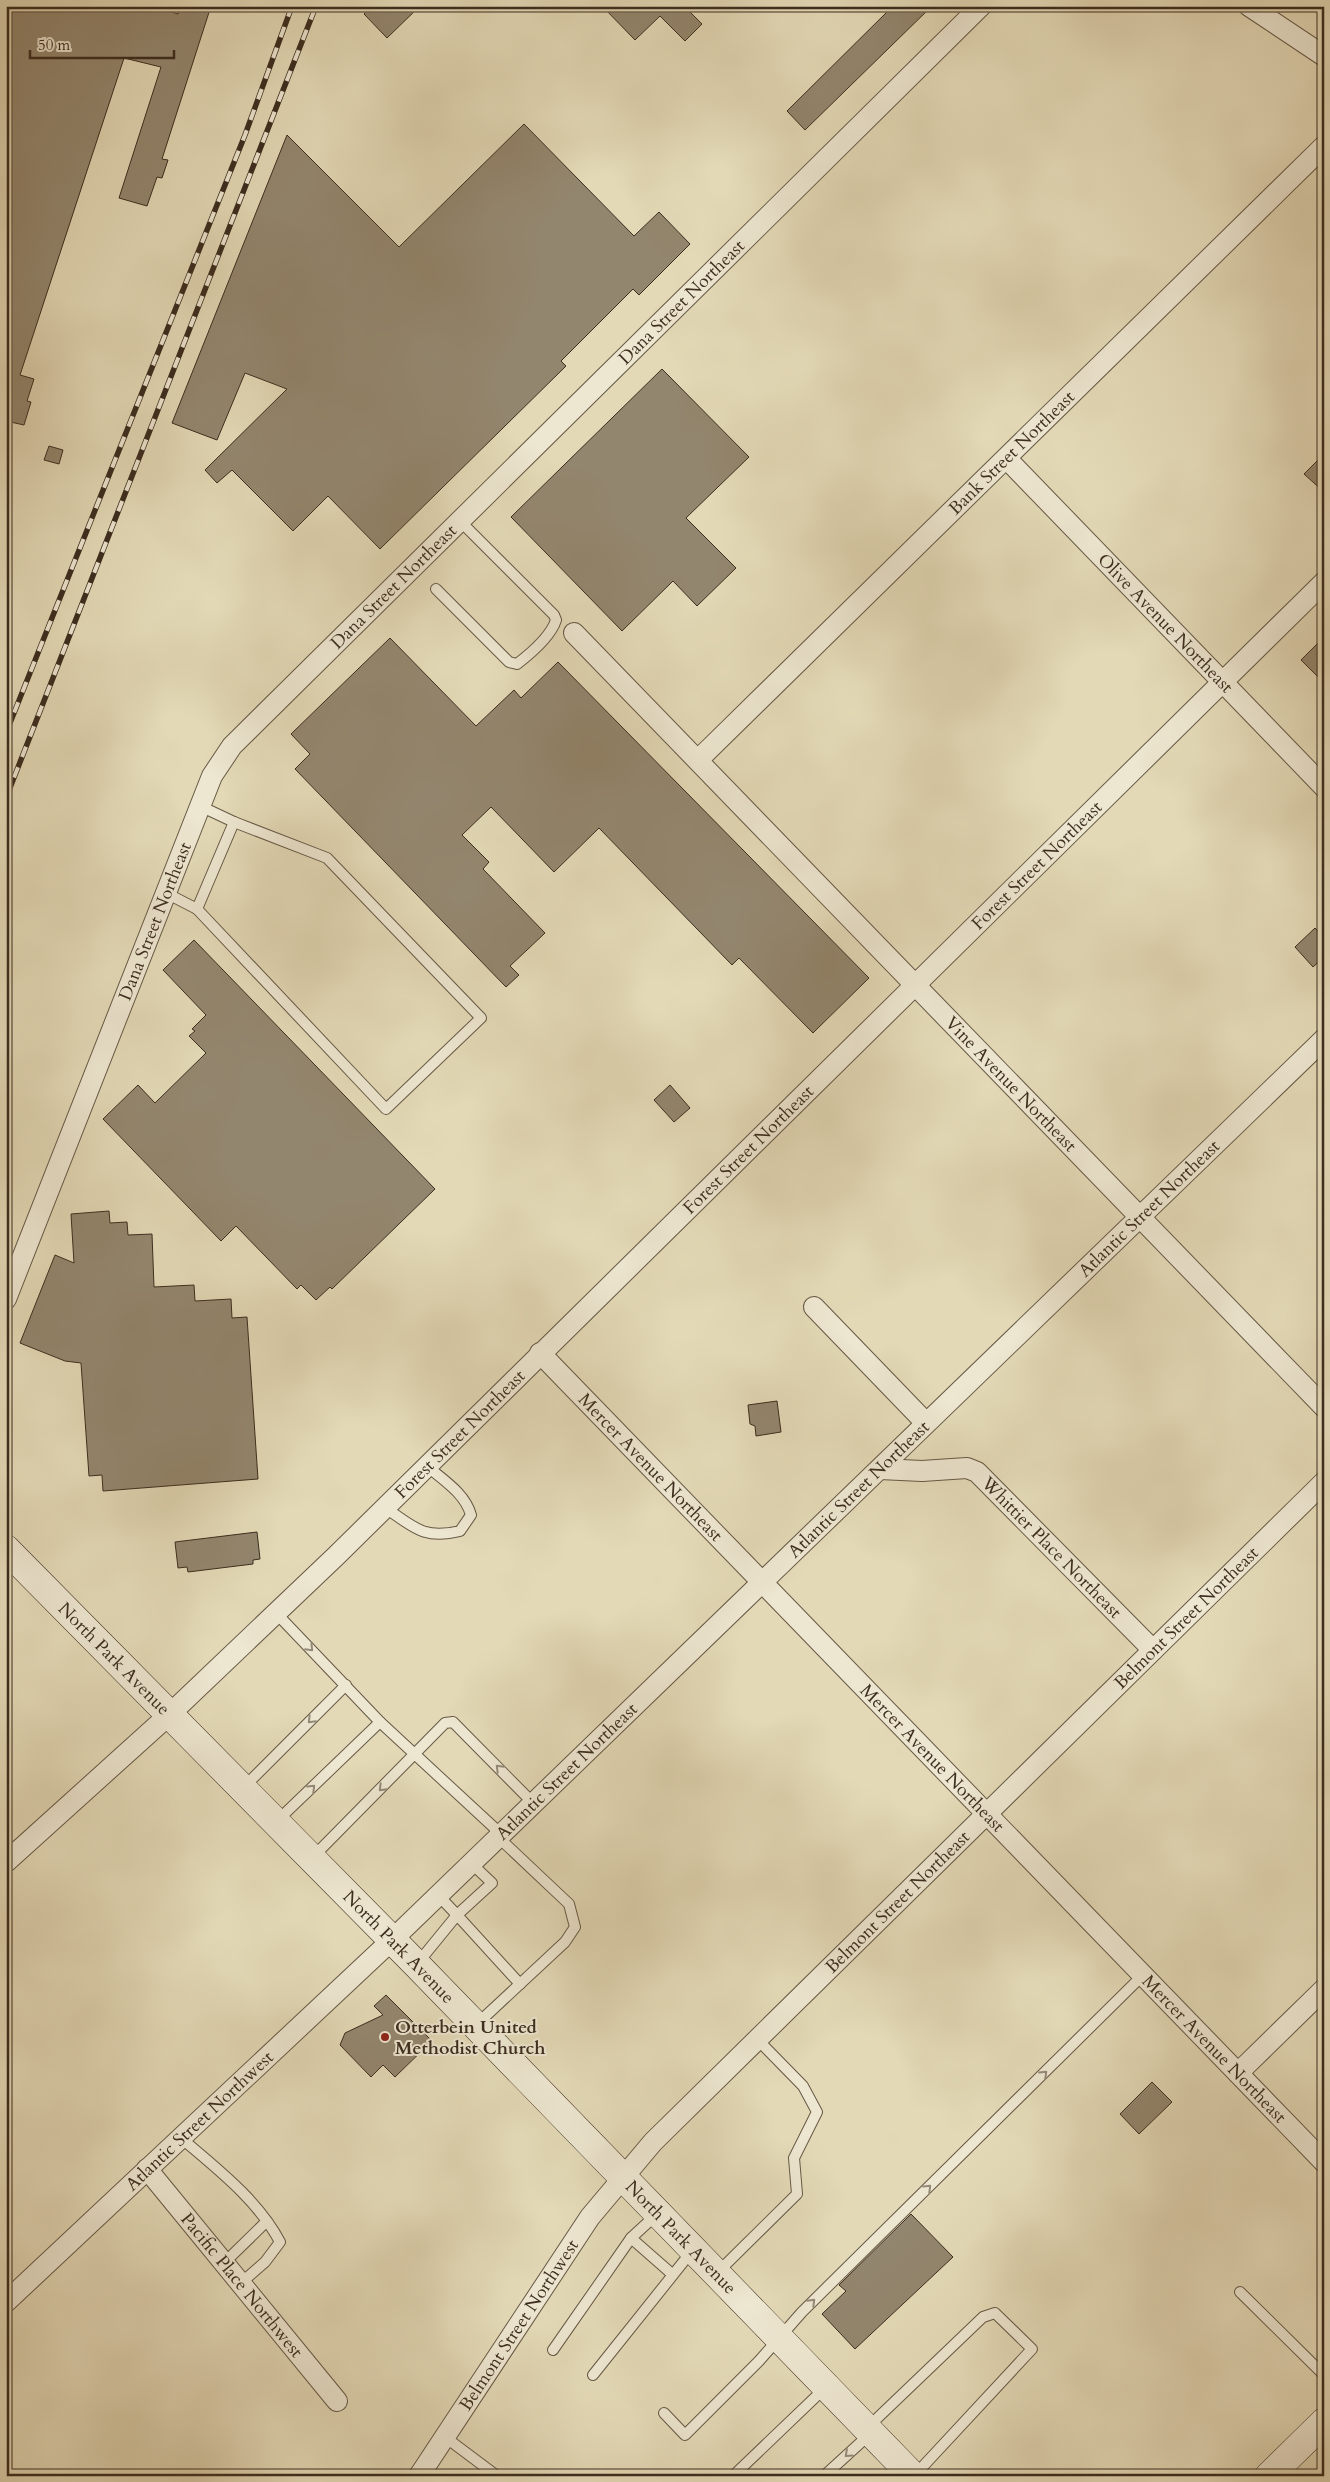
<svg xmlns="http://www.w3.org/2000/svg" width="1330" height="2482" font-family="Cardo,serif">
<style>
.building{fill:#93866e;stroke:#3c2d1f}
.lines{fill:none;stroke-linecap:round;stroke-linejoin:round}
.lane-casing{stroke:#665845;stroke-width:12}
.street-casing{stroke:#665845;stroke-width:22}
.secondary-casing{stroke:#3c2d1f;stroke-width:29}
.lane{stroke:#ede6d0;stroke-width:10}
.street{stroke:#ede6d0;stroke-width:20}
.secondary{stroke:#ede6d0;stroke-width:28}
.rail-casing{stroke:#3c2d1f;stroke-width:5.5}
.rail{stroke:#ede6d0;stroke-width:4;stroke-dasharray:11;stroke-linecap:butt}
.oneway{stroke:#948a78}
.poi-dot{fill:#8f2418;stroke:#ede6d0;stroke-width:2}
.labels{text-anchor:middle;stroke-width:4;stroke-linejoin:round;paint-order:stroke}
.street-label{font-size:18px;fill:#3c2d1f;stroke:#ede6d0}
.poi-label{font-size:18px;font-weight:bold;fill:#3c2d1f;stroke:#ede6d0;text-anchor:start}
</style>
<rect width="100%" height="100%" fill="#e3d9b6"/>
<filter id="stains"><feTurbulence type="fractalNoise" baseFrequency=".004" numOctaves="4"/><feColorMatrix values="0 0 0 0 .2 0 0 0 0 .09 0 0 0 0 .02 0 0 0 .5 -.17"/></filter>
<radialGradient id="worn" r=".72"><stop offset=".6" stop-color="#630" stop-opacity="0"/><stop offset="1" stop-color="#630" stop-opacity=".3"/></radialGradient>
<g class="building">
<polygon points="6,6 154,6 178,14 181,6 211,6 162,159 168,160 162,178 157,177 147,206 119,198 161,67 124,58 20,375 34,379 27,401 31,402 24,425 6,421"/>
<polygon points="372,6 420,6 387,38 364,14"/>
<polygon points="602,6 684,6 702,24 685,41 660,16 635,40"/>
<polygon points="893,6 932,6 805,130 787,111"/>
<polygon points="524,124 634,236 659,212 690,244 639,295 633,289 561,361 566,366 380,549 328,496 293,531 232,470 217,483 205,470 287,389 245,373 217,440 172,423 287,135 399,247"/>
<polygon points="662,369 749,457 686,518 736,568 697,606 673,581 622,631 511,517"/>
<polygon points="49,446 63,450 59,464 44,460"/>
<polygon points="1324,454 1324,492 1304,474"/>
<polygon points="1324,637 1324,683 1301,660"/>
<polygon points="390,638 476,726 514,690 521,698 558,662 869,978 813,1033 739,958 732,965 599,828 554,872 491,807 462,835 489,862 483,869 545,933 510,966 519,975 506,987 295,769 310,754 291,734"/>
<polygon points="1315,928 1324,938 1324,957 1313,967 1295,947"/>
<polygon points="194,940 435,1189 332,1289 330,1287 316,1300 301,1285 297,1289 236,1226 221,1241 103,1119 138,1085 155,1103 206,1053 189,1036 195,1031 192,1029 206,1015 163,970"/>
<polygon points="670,1085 690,1108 674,1122 654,1100"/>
<polygon points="109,1211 110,1223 127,1222 128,1235 152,1234 154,1287 194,1285 195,1301 231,1299 232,1318 247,1317 258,1479 103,1491 102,1475 89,1476 81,1363 65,1361 20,1343 55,1255 74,1263 71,1214"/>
<polygon points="777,1401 781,1432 756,1436 755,1426 750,1424 748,1405"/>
<polygon points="257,1532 260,1559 253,1560 253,1564 188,1572 187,1567 178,1568 175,1542"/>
<polygon points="386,1995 432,2041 395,2077 383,2065 371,2077 340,2045 345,2033 383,2015 374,2006"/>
<polygon points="1152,2082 1172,2102 1139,2134 1120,2114"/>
<polygon points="911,2214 953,2257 855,2349 822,2314 846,2291 839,2285"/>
</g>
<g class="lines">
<defs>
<g id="lane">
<path d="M436,589L509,662L517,664C530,654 551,636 556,620L554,615L459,520"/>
<polyline points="166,893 197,909 234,822 200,806"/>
<polyline points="197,909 386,1109 481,1018 327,858 234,822"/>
<path d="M384,1507C414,1527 423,1540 460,1531L471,1515C465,1493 443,1480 427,1466"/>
<polyline points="276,1613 380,1722 501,1834"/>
<polyline points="244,1787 346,1685"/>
<polyline points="277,1821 380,1722"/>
<polyline points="312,1858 445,1723 453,1722 533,1803"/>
<polyline points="438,1895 457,1915 492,1883 471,1863"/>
<polyline points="417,1964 457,1915 520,1984"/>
<polyline points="477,2024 565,1942 575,1927 569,1904 498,1837"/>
<path d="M181,2138C216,2168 258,2200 280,2242L265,2262L241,2283"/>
<polyline points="656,2215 631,2238 672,2274"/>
<polyline points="224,2263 266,2222"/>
<polyline points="718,2272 797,2194 794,2158 817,2112 803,2086 757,2039"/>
<polyline points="1240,2292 1324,2375"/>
<polyline points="553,2350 631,2238"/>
<polyline points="593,2375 692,2251"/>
<polyline points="664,2413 685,2435 759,2361 802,2312 1143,1975"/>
<polyline points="867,2428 983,2317 995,2313 1032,2349 914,2476"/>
<polyline points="445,2437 497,2476"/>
<polyline points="733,2476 826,2387"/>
<polyline points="824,2476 870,2434"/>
</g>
<g id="street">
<polyline points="1249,6 1324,56"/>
<path id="s1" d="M1007,459L1324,787"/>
<path id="s2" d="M574,633L1324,1407"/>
<path id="s3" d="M698,760L1324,146"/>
<path id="s4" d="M6,1299L212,776L232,746L981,6"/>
<polyline points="814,1307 926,1423"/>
<path id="s5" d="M540,1353L1324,2162"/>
<path id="s6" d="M880,1469L922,1471L967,1468L977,1472L1153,1650"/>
<path id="s7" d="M6,1862L170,1714L336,1556L1324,582"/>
<polyline points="1238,2073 1324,1989"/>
<path id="s8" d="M147,2169L337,2401"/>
<path id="s9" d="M6,2302L392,1940L1324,1039"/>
<path id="s10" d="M419,2476L590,2217L653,2142L1324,1482"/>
</g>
<g id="secondary">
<path id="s11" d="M6,1549L416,1964L913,2476"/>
<polyline points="1269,2476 1324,2422"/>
</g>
</defs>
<use href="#lane" class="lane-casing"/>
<use href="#street" class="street-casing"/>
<use href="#secondary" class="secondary-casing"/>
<use href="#lane" class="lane"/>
<use href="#street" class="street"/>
<use href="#secondary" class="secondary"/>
<defs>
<g id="rail">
<polyline points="6,733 245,135 292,6"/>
<polyline points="6,798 316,6"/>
</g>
</defs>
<use href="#rail" class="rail-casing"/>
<use href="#rail" class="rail"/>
</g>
<defs><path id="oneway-chevron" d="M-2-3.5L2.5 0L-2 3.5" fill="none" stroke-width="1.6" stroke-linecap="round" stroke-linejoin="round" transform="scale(1.25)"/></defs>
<g class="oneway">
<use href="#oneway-chevron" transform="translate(310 1648) rotate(46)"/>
<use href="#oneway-chevron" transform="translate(311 1720) rotate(135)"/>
<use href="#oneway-chevron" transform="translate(499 1768) rotate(-135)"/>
<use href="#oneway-chevron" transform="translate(312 1788) rotate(-44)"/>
<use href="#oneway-chevron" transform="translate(382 1788) rotate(135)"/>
<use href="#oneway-chevron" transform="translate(1044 2074) rotate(-44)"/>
<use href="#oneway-chevron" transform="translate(928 2188) rotate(-44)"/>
<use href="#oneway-chevron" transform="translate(812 2302) rotate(-45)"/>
<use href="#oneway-chevron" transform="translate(848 2454) rotate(138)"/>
</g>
<circle class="poi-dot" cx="385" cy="2037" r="5"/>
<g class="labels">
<g class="street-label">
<text dy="6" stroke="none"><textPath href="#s4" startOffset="1230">Dana Street Northeast</textPath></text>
<text dy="6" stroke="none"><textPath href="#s3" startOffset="439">Bank Street Northeast</textPath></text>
<text dy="6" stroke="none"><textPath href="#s4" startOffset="825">Dana Street Northeast</textPath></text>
<text dy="6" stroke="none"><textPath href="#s1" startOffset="228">Olive Avenue Northeast</textPath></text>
<text dy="6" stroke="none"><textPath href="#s7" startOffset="1434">Forest Street Northeast</textPath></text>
<text dy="6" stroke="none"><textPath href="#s4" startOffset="406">Dana Street Northeast</textPath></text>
<text dy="6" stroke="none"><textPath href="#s2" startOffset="628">Vine Avenue Northeast</textPath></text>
<text dy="6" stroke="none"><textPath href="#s7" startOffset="1029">Forest Street Northeast</textPath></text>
<text dy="6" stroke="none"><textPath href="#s9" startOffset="1582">Atlantic Street Northeast</textPath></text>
<text dy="6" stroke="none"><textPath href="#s7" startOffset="624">Forest Street Northeast</textPath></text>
<text dy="6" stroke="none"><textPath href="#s5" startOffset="159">Mercer Avenue Northeast</textPath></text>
<text dy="6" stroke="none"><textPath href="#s9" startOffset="1178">Atlantic Street Northeast</textPath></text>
<text dy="6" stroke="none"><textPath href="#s6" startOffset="204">Whittier Place Northeast</textPath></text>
<text dy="6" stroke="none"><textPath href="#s10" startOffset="1156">Belmont Street Northeast</textPath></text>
<text dy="6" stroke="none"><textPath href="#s11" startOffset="154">North Park Avenue</textPath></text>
<text dy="6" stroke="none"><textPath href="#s5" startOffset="564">Mercer Avenue Northeast</textPath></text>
<text dy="6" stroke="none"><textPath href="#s9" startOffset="772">Atlantic Street Northeast</textPath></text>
<text dy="6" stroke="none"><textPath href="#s10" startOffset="751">Belmont Street Northeast</textPath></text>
<text dy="6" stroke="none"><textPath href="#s11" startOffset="559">North Park Avenue</textPath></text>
<text dy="6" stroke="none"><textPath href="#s5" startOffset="969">Mercer Avenue Northeast</textPath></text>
<text dy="6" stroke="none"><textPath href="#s9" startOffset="265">Atlantic Street Northwest</textPath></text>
<text dy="6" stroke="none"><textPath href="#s11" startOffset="964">North Park Avenue</textPath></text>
<text dy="6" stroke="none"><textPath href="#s8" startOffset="150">Pacific Place Northwest</textPath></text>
<text dy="6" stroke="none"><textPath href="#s10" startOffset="181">Belmont Street Northwest</textPath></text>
</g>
<g class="poi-label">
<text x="395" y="2033">Otterbein United<tspan x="395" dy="21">Methodist Church</tspan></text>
</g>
</g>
<rect width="1330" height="2482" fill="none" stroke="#e3d9b6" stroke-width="25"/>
<rect x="8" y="8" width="1315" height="2467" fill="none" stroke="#3c2d1f" stroke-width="2.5"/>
<rect x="12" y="12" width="1305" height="2457" fill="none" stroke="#3c2d1f"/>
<path d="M30 50v8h144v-8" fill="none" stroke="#3c2d1f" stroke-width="2.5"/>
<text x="38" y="50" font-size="15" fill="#3c2d1f" stroke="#ede6d0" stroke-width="4" paint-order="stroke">50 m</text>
<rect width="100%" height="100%" filter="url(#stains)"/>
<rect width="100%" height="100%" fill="url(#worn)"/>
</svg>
